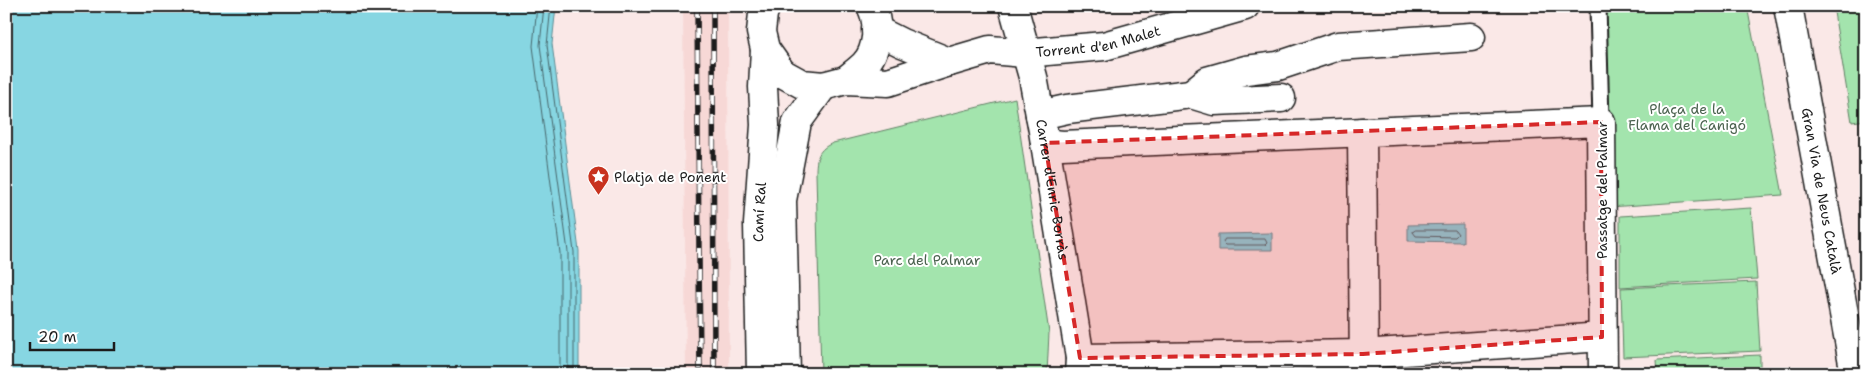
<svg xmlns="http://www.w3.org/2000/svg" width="1872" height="380" font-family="'Shantell Sans',sans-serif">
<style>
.built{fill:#f7d8d6}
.green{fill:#a3e4ad;stroke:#608064}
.water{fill:#87d6e2;stroke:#5c8c93}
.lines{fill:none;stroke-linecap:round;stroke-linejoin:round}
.shore{stroke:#47666b;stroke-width:1}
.lane-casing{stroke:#1c1c1c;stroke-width:19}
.street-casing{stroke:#1c1c1c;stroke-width:31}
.primary-casing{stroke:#1c1c1c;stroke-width:31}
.lane{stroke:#fff;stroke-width:15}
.street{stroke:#fff;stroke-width:28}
.primary{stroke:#fff;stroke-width:28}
.rail-casing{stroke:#1c1c1c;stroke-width:5.5}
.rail{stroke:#fff;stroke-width:4;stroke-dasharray:11;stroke-linecap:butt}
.marked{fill:#d62828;fill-opacity:0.2;stroke:#d62828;stroke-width:4;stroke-dasharray:10 6;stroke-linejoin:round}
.labels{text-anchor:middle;stroke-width:4;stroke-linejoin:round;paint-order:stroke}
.street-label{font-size:14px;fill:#1c1c1c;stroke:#fff}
.park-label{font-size:14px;fill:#4b624f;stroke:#fff}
.poi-label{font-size:14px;fill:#1c1c1c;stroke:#fff;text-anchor:start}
</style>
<rect width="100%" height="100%" fill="#fae8e7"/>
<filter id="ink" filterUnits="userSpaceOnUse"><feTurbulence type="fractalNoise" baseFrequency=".02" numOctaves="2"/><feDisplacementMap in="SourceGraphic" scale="10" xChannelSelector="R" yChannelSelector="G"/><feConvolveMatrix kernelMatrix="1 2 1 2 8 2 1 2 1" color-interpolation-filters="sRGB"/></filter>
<g filter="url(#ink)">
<polygon class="built" points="683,6 728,6 729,374 686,374"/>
<g class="green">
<polygon points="1604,6 1747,6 1783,195 1609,207"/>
<polygon points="1833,6 1866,6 1866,120 1852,122"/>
<path d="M1015,98L1049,333L1047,374H821L816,173C816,158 818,149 833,143Z"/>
<polygon points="1751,208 1757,279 1620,287 1620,216"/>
<polygon points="1756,282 1760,351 1623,357 1621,288"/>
<polygon points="1760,355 1760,374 1658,374 1657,360"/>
</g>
<g class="water">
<polygon points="6,6 556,6 552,44 579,251 579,374 6,374"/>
<polygon points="1463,224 1463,242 1408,241 1408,225"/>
<polygon points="1272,233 1272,250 1218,250 1218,234"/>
</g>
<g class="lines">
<g class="shore">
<polyline points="537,6 533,46 560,253 560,374"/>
<polyline points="544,6 540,45 568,252 568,374"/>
<polyline points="551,6 547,45 574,252 574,374"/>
<polygon points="1416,230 1455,230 1458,234 1455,237 1416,236 1413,232"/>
<polygon points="1225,239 1265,239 1267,243 1265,245 1225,245 1223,243"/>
</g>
<defs>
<polyline id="lane" points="1598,6 1601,122"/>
<g id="street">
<path id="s1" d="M1013,6L1033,77L1043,131L1080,358L1079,374"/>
<path id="s2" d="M1788,6L1855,374"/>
<path id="s3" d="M949,62L990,50L1025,53L1104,46L1245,6"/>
<polyline points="1191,94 1207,81 1246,70 1278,66 1338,46 1471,37"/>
<polyline points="1040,115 1067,109 1191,94 1214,101 1281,98"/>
<polyline points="1362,132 1364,374"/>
<polyline points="1045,143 1062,145 1601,122 1603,374"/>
<polyline points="1080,358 1363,354 1602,337"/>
</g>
<g id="primary">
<polyline points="766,6 763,14 761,32 765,49 782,73 802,84 823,86 846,80 888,82 949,62"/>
<polyline points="876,30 902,43 949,62"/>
<path d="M846,80C852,75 859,70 864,65C878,51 880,23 871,6"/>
<path id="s4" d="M761,374L758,224L765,125L763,87L765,49"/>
<polyline points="786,374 782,200 797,122 823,86"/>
</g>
</defs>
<use href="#lane" class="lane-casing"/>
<use href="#street" class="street-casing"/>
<use href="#primary" class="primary-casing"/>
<use href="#lane" class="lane"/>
<use href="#street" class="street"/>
<use href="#primary" class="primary"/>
<defs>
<g id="rail">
<polyline points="697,6 700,374"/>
<polyline points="713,6 714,374"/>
</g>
</defs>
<use href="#rail" class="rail-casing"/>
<use href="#rail" class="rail"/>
</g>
</g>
<path class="marked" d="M1601,122L1602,337L1363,354L1080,358L1045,143Z"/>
<defs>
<symbol id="sight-pin" viewBox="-11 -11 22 30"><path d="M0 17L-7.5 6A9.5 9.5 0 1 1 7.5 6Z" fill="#c8321e" stroke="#fff"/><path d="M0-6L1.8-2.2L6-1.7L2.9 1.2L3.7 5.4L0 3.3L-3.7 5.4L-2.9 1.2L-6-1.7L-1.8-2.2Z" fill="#fff"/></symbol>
</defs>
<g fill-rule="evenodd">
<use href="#sight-pin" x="586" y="164" width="25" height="34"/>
</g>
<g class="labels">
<g class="street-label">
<text dy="5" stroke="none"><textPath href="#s3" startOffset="152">Torrent d'en Malet</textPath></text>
<text dy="5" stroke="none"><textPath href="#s1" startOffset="188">Carrer d'Enric Borràs</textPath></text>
<text transform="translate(1602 190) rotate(-90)" y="5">Passatge del Palmar</text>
<text dy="5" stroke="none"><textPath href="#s2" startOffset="188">Gran Via de Neus Català</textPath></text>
<text dy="5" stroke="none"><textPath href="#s4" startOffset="162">Camí Ral</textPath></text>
</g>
<g class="park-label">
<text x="1687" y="114">Plaça de la<tspan x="1687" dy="16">Flama del Canigó</tspan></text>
<text x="927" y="265">Parc del Palmar</text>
</g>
<g class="poi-label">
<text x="614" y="182">Platja de Ponent</text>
</g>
</g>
<rect width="1872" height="380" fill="none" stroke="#fff" stroke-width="25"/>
<rect x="12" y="12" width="1847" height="355" fill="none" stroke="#1c1c1c" stroke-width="2" filter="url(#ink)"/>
<path d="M30 342v8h84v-8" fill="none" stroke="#1c1c1c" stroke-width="2.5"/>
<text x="38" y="342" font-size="15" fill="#1c1c1c" stroke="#ffffff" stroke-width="4" paint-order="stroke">20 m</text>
</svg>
